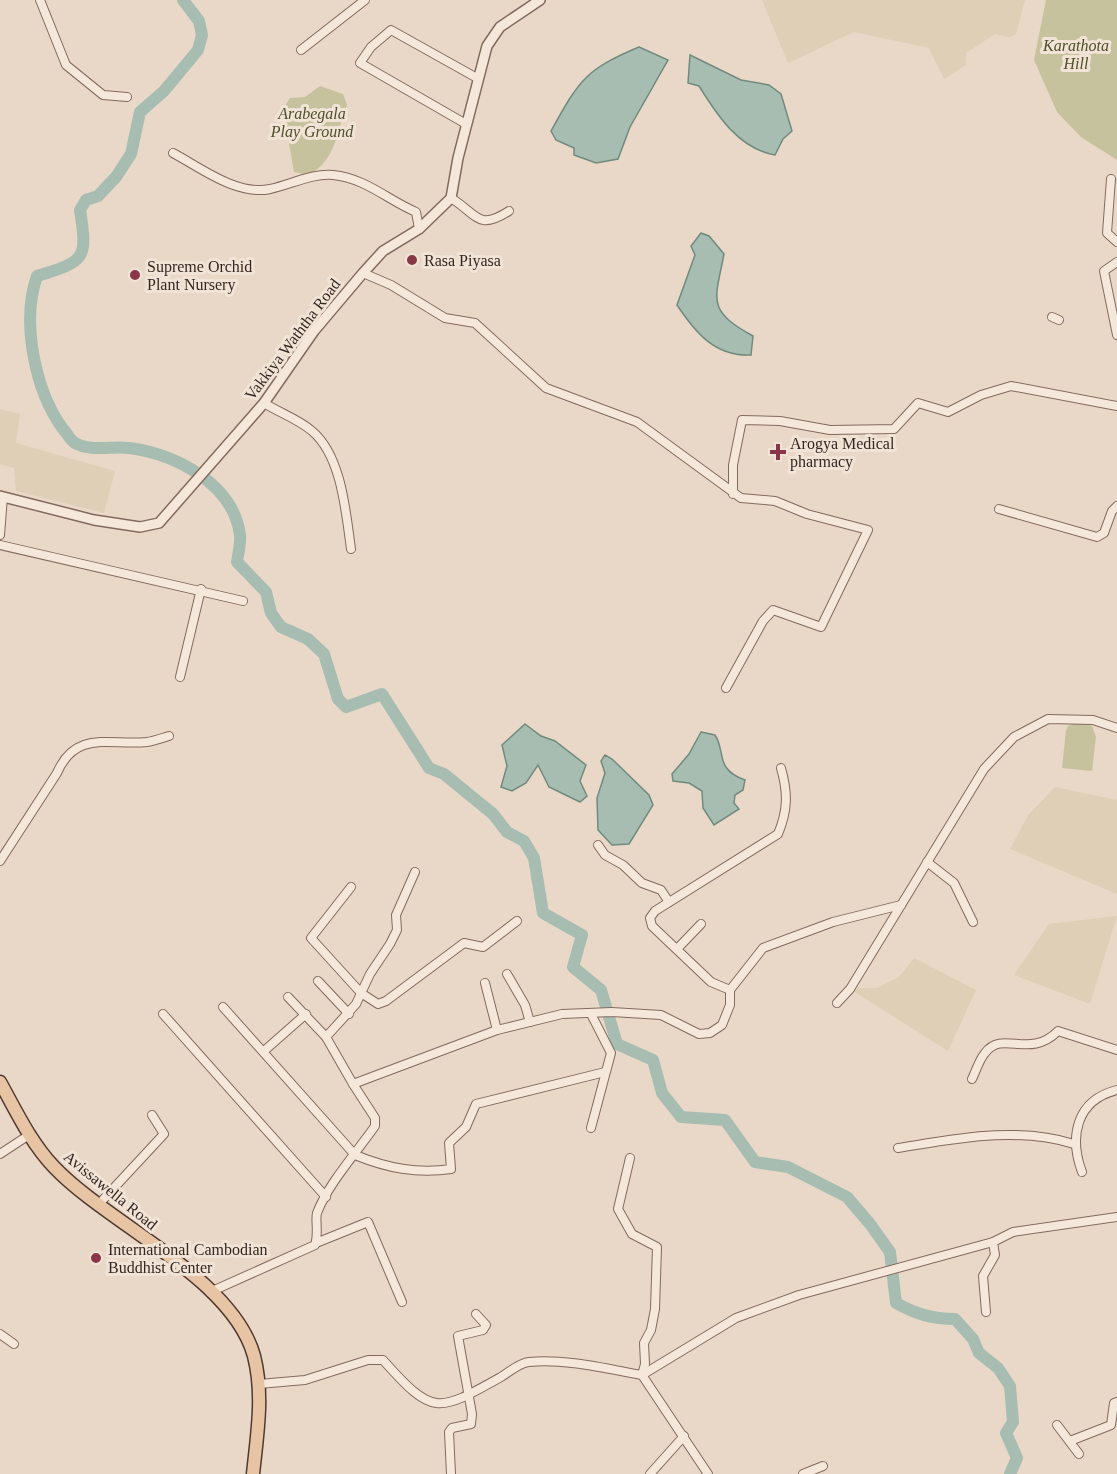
<svg xmlns="http://www.w3.org/2000/svg" width="1117" height="1474" font-family="Georgia,serif">
<style>
.farmland{fill:#decfb6}
.green{fill:#c6c29d}
.water{fill:#a8bdb2;stroke:#708b7e;stroke-width:1.5}
.lines{fill:none;stroke-linecap:round;stroke-linejoin:round}
.river{stroke:#a8bdb2;stroke-width:12}
.minor-casing{stroke:#836a5f;stroke-width:10}
.tertiary-casing{stroke:#836a5f;stroke-width:12}
.primary-casing{stroke:#513a32;stroke-width:15}
.minor{stroke:#f5e7da;stroke-width:8}
.tertiary{stroke:#f5e7da;stroke-width:9}
.primary{stroke:#e7c4a4;stroke-width:12}
.poi-dot{fill:#8a3649;stroke:#f1e4d6;stroke-width:2}
.labels{text-anchor:middle;stroke-width:6;stroke-linejoin:round;paint-order:stroke}
.park-label{font-size:16px;font-style:italic;fill:#4d4f2a;stroke:#f1e4d6}
.poi-label{font-size:16px;fill:#352621;stroke:#f1e4d6;text-anchor:start}
.street-label{font-size:16px;fill:#352621;stroke:#f1e4d6}
</style>
<rect width="100%" height="100%" fill="#e9d8c7"/>
<g class="farmland">
<polygon points="762,0 1025,0 1016,34 1010,37 995,34 966,53 966,65 944,79 929,48 854,32 788,63"/>
<polygon points="0,409 20,414 16,443 115,471 104,513 16,491 14,468 0,464"/>
<polygon points="1055,787 1117,800 1117,894 1010,849 1029,814"/>
<polygon points="1117,916 1090,1004 1014,975 1049,924"/>
<polygon points="914,958 976,990 948,1051 850,989 877,988 899,977"/>
</g>
<g class="green">
<polygon points="1046,0 1117,0 1117,160 1081,137 1057,112 1034,60"/>
<path d="M320,86L343,94L347,105C336,132 337,159 309,175L294,172L283,109L290,98L305,97Z"/>
<polygon points="1079,722 1092,726 1096,737 1092,771 1062,768 1066,730 1068,726"/>
</g>
<g class="water">
<path d="M639,47L668,60L630,127L618,159L596,163L574,155V148L556,140L551,131C579,81 584,70 639,47Z"/>
<path d="M690,55L741,80L769,85L781,94L792,131L783,139L775,155C739,149 717,115 699,86L688,83Z"/>
<path d="M701,233L709,236L724,254C715,301 706,310 753,336L751,355C715,357 695,332 677,305L695,255L691,246Z"/>
<polygon points="525,724 541,736 555,741 586,765 580,781 587,796 580,802 549,787 538,765 526,783 512,791 501,787 507,766 502,745"/>
<path d="M701,732L715,735C726,751 714,769 745,780L743,790L735,795L734,803L739,809L714,825L703,808L702,791L689,783L673,781L672,774L689,754Z"/>
<polygon points="605,755 612,759 649,795 653,805 629,844 612,845 598,830 597,798 605,773 601,761"/>
</g>
<g class="lines">
<path class="river" d="M183,0L199,21L202,35L198,50L164,91L140,112L131,154L116,177L98,196L86,200L80,210C88,260 85,261 37,276C21,322 35,391 63,429C67,433 70,440 75,443C91,452 112,446 129,448C175,454 233,483 240,535C241,543 238,554 237,562L266,592L271,613L281,627L308,639L324,654L338,699L346,707L382,694L429,768L444,774L493,814L507,832L524,841L534,858L543,913L582,935L573,967L601,990L617,1044L653,1060L662,1093L681,1117L725,1120L755,1162L788,1167L847,1197L870,1224L890,1252L896,1303C916,1314 932,1319 955,1319L973,1339L979,1353L998,1368L1010,1386L1013,1422L1006,1433L1017,1458L1010,1474"/>
<defs>
<g id="minor">
<polyline points="40,0 66,65 103,95 127,97"/>
<polyline points="301,50 365,0"/>
<polyline points="466,124 360,63 371,47 391,30 477,78"/>
<path d="M173,153C201,168 237,196 270,189C290,185 312,173 333,175C365,178 388,200 416,212L419,229"/>
<polyline points="1111,179 1107,233 1117,242"/>
<path d="M451,198C478,215 478,231 509,211"/>
<polyline points="1117,262 1104,271 1117,335"/>
<polyline points="363,273 391,285 445,318 475,323 546,388 637,422 741,498 775,501 807,514 868,530 821,627 773,610 763,621 726,688"/>
<polyline points="1052,317 1059,320"/>
<path d="M264,403C280,413 298,419 312,431C342,456 346,514 351,549"/>
<polyline points="733,494 733,465 742,420 780,421 830,430 894,429 918,403 948,412 981,395 1011,386 1117,406"/>
<polyline points="999,509 1097,537 1104,533 1112,511 1117,506"/>
<polyline points="0,535 3,497"/>
<polyline points="0,545 243,601"/>
<polyline points="180,677 201,589"/>
<path d="M781,768C788,793 788,810 778,834L655,911L650,918L652,926L711,982L730,990L763,948L833,922L901,905"/>
<polyline points="598,845 605,855 623,865 642,883 661,890 669,902"/>
<path d="M0,861L57,773C76,729 111,746 147,742C154,741 162,738 169,736"/>
<polyline points="927,862 954,883 973,922"/>
<polyline points="351,887 311,938 361,993 378,1004 386,1001 464,943 483,947 517,921"/>
<polyline points="677,949 701,924"/>
<polyline points="507,974 525,1005 530,1022"/>
<polyline points="318,981 349,1014"/>
<polyline points="485,983 497,1030"/>
<polyline points="288,997 326,1037 353,1084"/>
<polyline points="837,1003 850,989 984,769 1014,737 1048,719 1093,720 1117,728"/>
<path d="M223,1007L355,1155C387,1168 417,1174 451,1169L449,1143L466,1127L476,1104L605,1072"/>
<polyline points="163,1014 326,1197"/>
<polyline points="326,1037 356,1004 370,974 390,944 397,930 396,915 415,872"/>
<polyline points="264,1051 306,1014"/>
<path d="M972,1079C976,1071 979,1060 985,1053C1003,1029 1029,1060 1058,1031L1117,1050"/>
<polyline points="591,1128 611,1053 591,1014"/>
<path d="M898,1148C955,1139 1017,1126 1074,1144"/>
<polyline points="0,1154 29,1135"/>
<polyline points="630,1158 618,1209 632,1234 657,1247 655,1309 651,1330 644,1343 645,1364 642,1375 708,1474"/>
<path d="M1082,1172C1069,1137 1076,1100 1117,1090"/>
<polyline points="99,1204 164,1134 152,1115"/>
<polyline points="316,1243 368,1222 402,1302"/>
<path d="M210,1292L315,1245C319,1233 315,1220 317,1213C328,1184 357,1152 375,1126V1118L353,1084L497,1030L562,1014L612,1012L661,1015L699,1034L710,1033L722,1025L730,1005V990"/>
<polyline points="986,1312 983,1276 995,1255 993,1242"/>
<polyline points="0,1334 14,1344"/>
<path d="M259,1384L305,1380L368,1360H383C433,1416 437,1413 501,1377C509,1372 519,1363 529,1362C563,1358 608,1369 642,1375L736,1318L799,1295L993,1242L1013,1232L1117,1217"/>
<polyline points="1057,1425 1079,1454"/>
<polyline points="1070,1441 1111,1425 1114,1403 1117,1402"/>
<polyline points="451,1474 449,1432 452,1428 471,1424 472,1414 458,1336 483,1330 486,1325 476,1314"/>
<polyline points="650,1474 684,1436"/>
<polyline points="803,1474 823,1466"/>
</g>
<polyline id="tertiary" points="0,496 94,520 140,527 159,523 264,403 314,331 363,273 383,251 419,229 451,198 458,158 487,46 500,27 540,0"/>
<path id="primary" d="M0,1082C16,1111 31,1143 54,1167C108,1224 233,1278 254,1356C264,1395 257,1435 253,1474"/>
</defs>
<use href="#minor" class="minor-casing"/>
<use href="#tertiary" class="tertiary-casing"/>
<use href="#primary" class="primary-casing"/>
<use href="#minor" class="minor"/>
<use href="#tertiary" class="tertiary"/>
<use href="#primary" class="primary"/>
</g>
<g class="poi-dot">
<circle cx="412" cy="260" r="6"/>
<circle cx="135" cy="275" r="6"/>
<path d="M775 443h6v6h6v6h-6v6h-6v-6h-6v-6h6z"/>
<circle cx="96" cy="1258" r="6"/>
</g>
<g class="labels">
<g class="park-label">
<text x="1076" y="51">Karathota<tspan x="1076" dy="18">Hill</tspan></text>
<text x="312" y="119">Arabegala<tspan x="312" dy="18">Play Ground</tspan></text>
</g>
<g class="poi-label">
<text x="424" y="266">Rasa Piyasa</text>
<text x="147" y="272">Supreme Orchid<tspan x="147" dy="18">Plant Nursery</tspan></text>
<text x="790" y="449">Arogya Medical<tspan x="790" dy="18">pharmacy</tspan></text>
<text x="108" y="1255">International Cambodian<tspan x="108" dy="18">Buddhist Center</tspan></text>
</g>
<g class="street-label">
<text transform="translate(292 339) rotate(-53)" y="6">Vakkiya Waththa Road</text>
<text transform="translate(111 1190) rotate(39)" y="6">Avissawella Road</text>
</g>
</g>
</svg>
